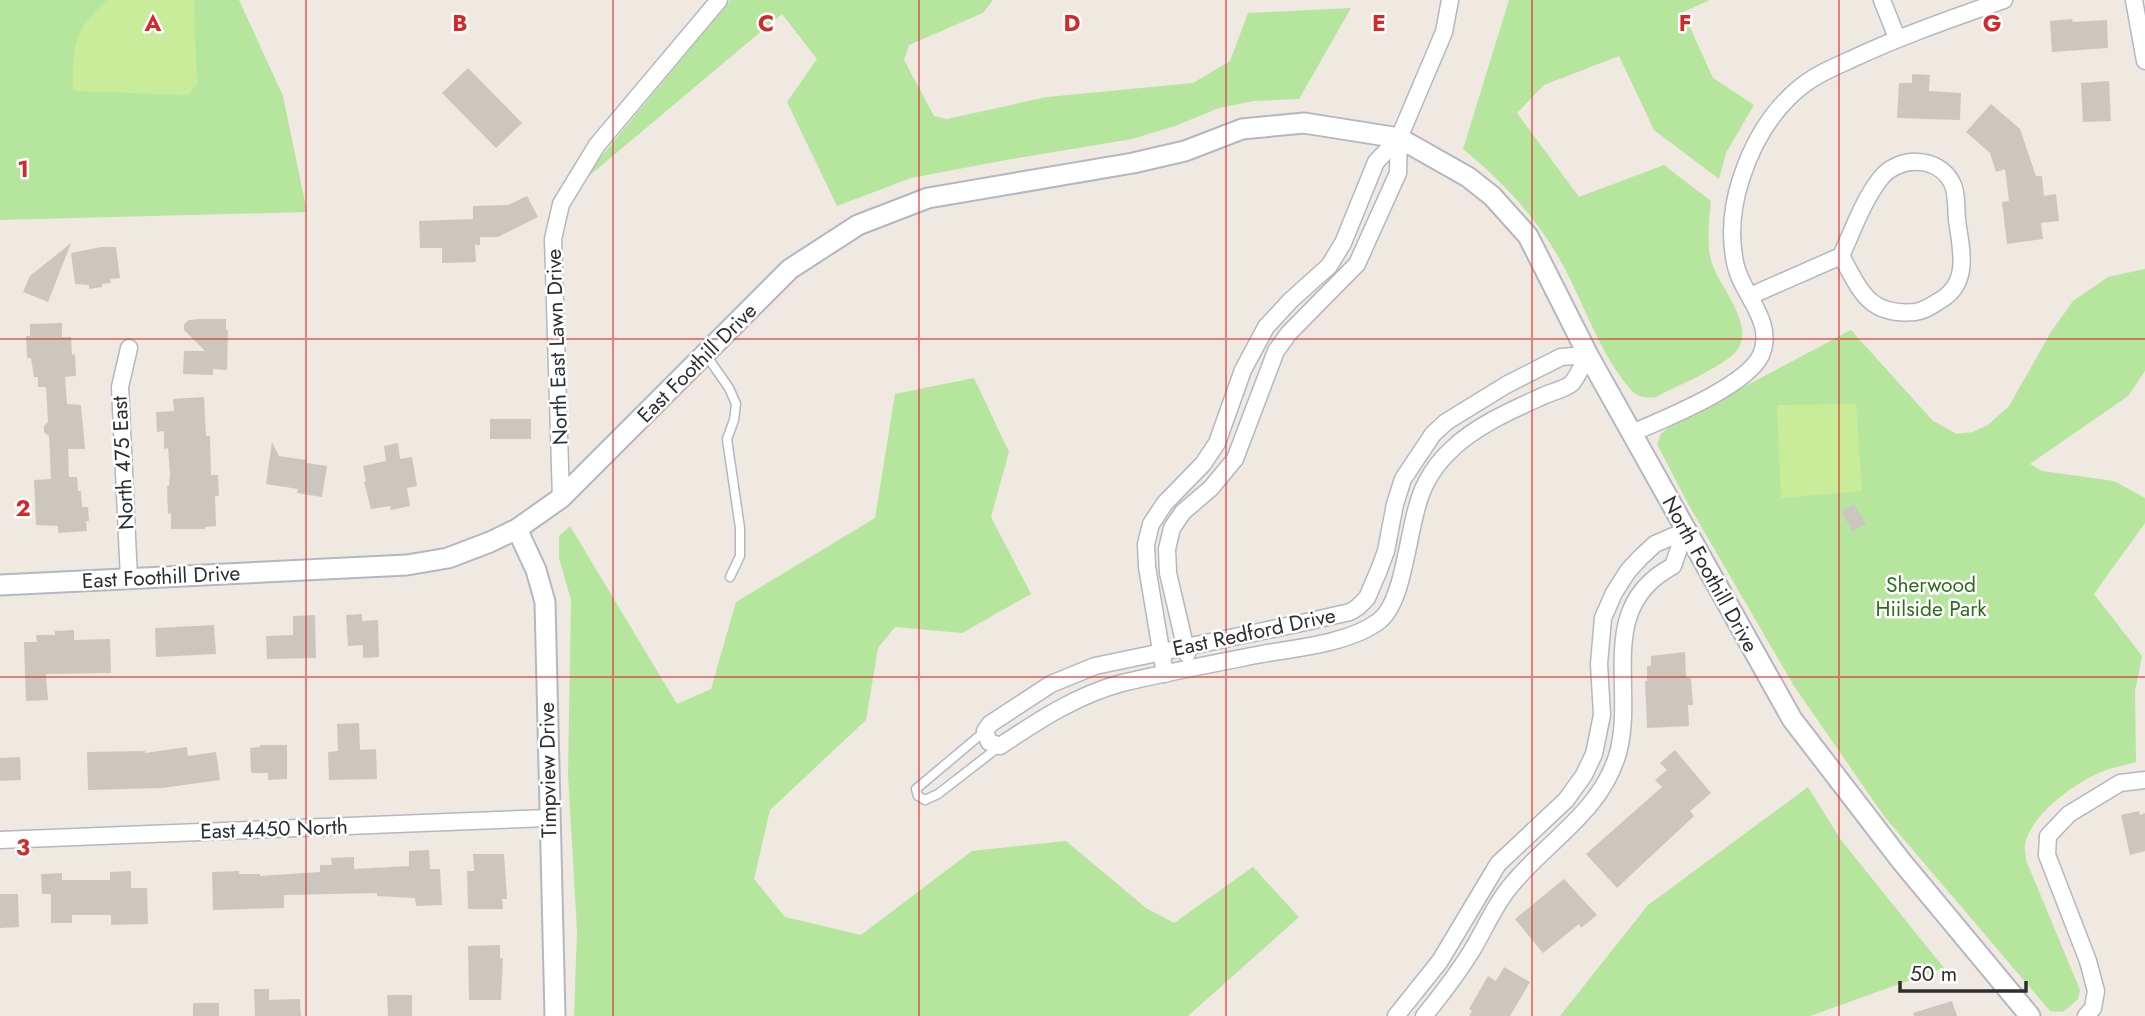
<svg xmlns="http://www.w3.org/2000/svg" width="2145" height="1016" font-family="Jost,sans-serif">
<style>
.green{fill:#b6e59e}
.pitch{fill:#c9ec9a}
.building{fill:#cbc7bf}
.lines{fill:none;stroke-linecap:round;stroke-linejoin:round}
.service-casing{stroke:#b4b7c1;stroke-width:11}
.minor-casing{stroke:#b4b7c1;stroke-width:19}
.tertiary-casing{stroke:#b4b7c1;stroke-width:23}
.service{stroke:#fff;stroke-width:8}
.minor{stroke:#fff;stroke-width:16}
.tertiary{stroke:#fff;stroke-width:19}
.grid{fill:none;stroke:#d62828;stroke-width:2;stroke-opacity:0.55}
.labels{text-anchor:middle;stroke-width:5;stroke-linejoin:round;paint-order:stroke}
.street-label{font-size:21px;fill:#2e2e2e;stroke:#fff}
.park-label{font-size:21px;fill:#2c6e1b;stroke:#fff}
.grid-label{font-size:23px;text-anchor:middle;font-weight:bold;fill:#d62828;stroke:#fff;stroke-width:5;stroke-linejoin:round;paint-order:stroke}
</style>
<rect width="100%" height="100%" fill="#efe9e1"/>
<g class="green">
<polygon points="0,0 239,0 283,96 307,212 0,220"/>
<polygon points="730,0 993,0 983,13 909,45 904,60 934,116 947,119 1047,97 1193,83 1230,61 1248,13 1351,8 1299,99 1254,101 1219,108 1175,126 1132,139 1006,160 911,178 837,206 787,102 817,59 782,14 577,186"/>
<path d="M1509,0H1710L1683,12L1713,78L1754,105L1726,153L1719,179L1654,130L1619,56L1544,85L1517,113L1579,197L1664,165L1711,201C1709,219 1707,238 1710,256C1715,286 1766,331 1729,358C1707,374 1680,384 1656,397C1647,398 1639,398 1632,391C1598,353 1582,296 1556,253C1532,213 1500,179 1463,149Z"/>
<path d="M2145,269V371L2128,396L2030,464L2042,471L2114,481L2145,498V523L2094,594L2142,656L2135,691L2136,762C2126,765 2114,767 2104,771C2077,781 2031,814 2025,844C2024,849 2026,855 2026,860L2080,990L2078,999L2063,1012L2050,1011L1884,816L1794,686L1687,502L1657,444L1661,434L1670,426L1851,330L1933,421L1957,434L1973,432L1988,425L2009,406L2051,332L2073,301L2108,277Z"/>
<polygon points="974,378 1009,452 991,517 1031,594 962,633 895,627 878,648 866,720 770,810 754,879 785,917 861,935 972,851 1066,841 1146,908 1174,923 1253,867 1299,917 1188,1016 574,1016 577,931 568,774 571,600 559,558 559,536 570,526 677,704 711,689 736,602 875,518 895,394"/>
<polygon points="1808,787 1841,840 1944,968 1810,1016 1560,1016 1648,905"/>
</g>
<g class="pitch">
<path d="M107,0H194L197,85L188,95L73,91C73,47 72,31 107,0Z"/>
<polygon points="1856,404 1862,491 1781,498 1777,405"/>
</g>
<g class="building">
<polygon points="2072,19 2073,22 2107,20 2108,48 2052,52 2050,21"/>
<polygon points="468,68 522,123 496,148 442,93"/>
<polygon points="1912,74 1930,75 1929,91 1961,93 1960,120 1897,118 1899,83 1912,83"/>
<polygon points="2109,81 2111,121 2083,122 2081,83"/>
<polygon points="1991,104 2020,129 2036,176 2042,176 2044,196 2056,194 2059,221 2041,223 2043,239 2007,244 2002,202 2009,201 2005,169 1996,172 1990,153 1966,132"/>
<polygon points="527,196 538,217 498,237 480,237 480,245 475,245 476,262 442,263 442,248 420,248 419,221 473,219 473,206 508,205"/>
<polygon points="71,243 48,302 23,292 30,276"/>
<polygon points="101,247 116,247 120,278 110,279 111,283 102,284 102,287 89,289 89,285 75,284 71,253"/>
<polygon points="199,319 226,319 226,330 228,330 227,370 213,369 213,375 183,374 184,351 205,351 184,330 184,324 189,320"/>
<polygon points="62,323 62,337 71,337 72,355 75,354 76,376 65,377 67,404 81,405 85,449 68,449 69,477 77,477 78,491 81,491 82,507 88,507 89,521 86,521 87,531 58,533 58,526 36,525 34,480 51,479 49,436 44,432 44,426 48,422 46,387 38,387 38,377 34,377 31,358 27,358 26,336 30,336 30,324"/>
<polygon points="204,397 206,436 210,436 211,475 218,475 219,496 215,496 216,526 205,527 205,529 171,529 171,513 168,514 167,486 169,486 170,474 168,448 164,449 164,431 157,432 156,412 174,411 173,399"/>
<rect x="490" y="419" width="41" height="20"/>
<polygon points="272,442 279,456 306,460 306,463 327,466 322,497 297,493 298,489 266,484"/>
<polygon points="398,443 400,459 412,457 417,486 407,488 410,506 391,510 390,506 371,509 364,482 366,481 363,466 386,461 384,446"/>
<polygon points="1854,504 1866,524 1852,531 1841,511"/>
<polygon points="362,614 362,621 378,620 379,657 363,658 363,645 348,646 346,615"/>
<polygon points="315,615 316,658 267,659 266,636 293,635 293,616"/>
<polygon points="214,625 216,654 156,657 155,628"/>
<polygon points="74,630 74,640 110,639 111,673 46,674 48,700 26,701 24,642 37,642 36,635 55,635 55,631"/>
<polygon points="1685,652 1686,678 1691,678 1693,705 1688,705 1689,726 1647,728 1645,681 1647,681 1647,666 1651,666 1651,656"/>
<polygon points="359,723 360,750 376,749 377,779 329,780 328,752 338,751 337,724"/>
<polygon points="260,745 287,745 287,779 268,780 268,773 251,773 250,748 260,747"/>
<polygon points="187,747 188,756 216,752 220,780 162,788 88,790 87,752 145,751 145,753"/>
<polygon points="1675,750 1711,793 1690,811 1694,816 1617,888 1586,854 1662,787 1655,780 1667,770 1660,763"/>
<polygon points="20,757 21,780 0,781 0,758"/>
<polygon points="2139,811 2140,815 2145,813 2145,851 2130,855 2121,815"/>
<polygon points="429,850 430,869 440,869 442,905 416,906 415,898 377,896 377,893 284,895 284,908 213,910 212,872 239,871 239,874 260,874 260,876 320,872 320,865 332,865 331,858 354,857 354,869 409,866 409,851"/>
<polygon points="473,854 504,854 507,899 502,899 503,909 468,909 467,871 474,871"/>
<polygon points="131,871 131,888 147,888 148,924 111,925 111,915 72,915 72,923 51,923 51,894 42,894 41,874 62,873 62,880 110,880 110,872"/>
<polygon points="1564,879 1597,915 1581,928 1579,924 1543,953 1515,919"/>
<polygon points="0,894 18,894 19,927 0,928"/>
<polygon points="500,945 500,958 503,958 501,1000 469,1000 468,946"/>
<polygon points="1504,967 1530,982 1510,1016 1469,1016 1472,1011 1469,1009 1488,976 1496,981"/>
<polygon points="254,989 269,989 269,1000 300,999 301,1016 255,1016"/>
<polygon points="387,995 412,995 412,1016 388,1016"/>
<polygon points="1952,1001 1957,1016 1914,1016 1913,1013"/>
<rect x="193" y="1003" width="26" height="13"/>
</g>
<g class="lines">
<defs>
<g id="service">
<polyline points="706,355 729,388 736,404 734,420 727,439 740,528 740,556 730,577"/>
<polyline points="985,731 916,789 918,796 925,800 938,794 1000,746"/>
</g>
<g id="minor">
<polyline points="1882,0 1897,38"/>
<polyline points="2134,0 2145,61"/>
<path d="M1750,296L1841,256C1853,230 1863,201 1880,179C1897,156 1938,155 1952,183C1957,192 1956,209 1957,220C1961,250 1971,283 1939,301C1931,306 1924,311 1915,312C1868,316 1861,291 1841,256"/>
<polyline points="129,348 120,387 129,579"/>
<path d="M1588,355C1583,364 1578,376 1572,383C1566,389 1551,392 1543,396C1512,410 1477,425 1452,449C1442,458 1432,471 1426,483C1407,518 1407,600 1379,621C1350,643 1298,648 1262,654C1216,663 1168,672 1122,683C1077,695 1039,720 1000,746L989,742L985,731L990,724L1051,684L1095,666L1306,622L1350,612L1358,607L1367,598L1379,570L1386,551L1395,504L1403,479L1433,434L1446,422L1506,385L1561,357Z"/>
<path d="M1632,433C1664,419 1747,386 1761,355C1776,321 1740,293 1735,262C1729,233 1732,207 1741,179C1752,145 1769,114 1797,90C1813,76 1832,68 1852,59C1901,36 1953,18 2004,0"/>
<polyline points="561,498 553,239 561,204 597,145 719,0"/>
<polyline points="1187,654 1168,573 1167,549 1172,528 1183,512 1211,488 1235,459 1276,351 1289,333 1357,264 1398,173 1399,138"/>
<polyline points="1165,674 1147,567 1146,544 1151,524 1165,503 1203,464 1217,443 1243,370 1266,327 1291,300 1329,266 1343,243 1376,162 1399,138 1444,32 1450,0"/>
<polyline points="0,840 548,818"/>
<path d="M1396,1016L1440,961L1498,864L1566,800L1584,775L1594,754L1602,715L1599,664L1603,618L1614,593L1628,571L1640,558L1655,544L1685,531L1673,566C1595,607 1636,687 1618,753C1601,813 1545,842 1509,888C1495,905 1485,928 1474,947C1459,972 1442,994 1424,1016"/>
<polyline points="2086,1016 2093,1008 2096,991 2088,961 2047,855 2048,836 2069,814 2120,783 2145,780"/>
</g>
<g id="tertiary">
<polyline points="517,529 536,570 545,602 555,1016"/>
<polyline points="0,585 407,565 448,558 490,542 517,529 561,498 790,269 858,225 928,198 1133,163 1185,151 1242,129 1304,123 1399,138 1468,177 1492,196 1528,236 1588,355 1792,719 1902,862 2030,1016"/>
</g>
</defs>
<use href="#service" class="service-casing"/>
<use href="#minor" class="minor-casing"/>
<use href="#tertiary" class="tertiary-casing"/>
<use href="#service" class="service"/>
<use href="#minor" class="minor"/>
<use href="#tertiary" class="tertiary"/>
</g>
<path class="grid" d="M306,0V1016M613,0V1016M919,0V1016M1226,0V1016M1532,0V1016M1839,0V1016M0,339H2145M0,677H2145"/>
<g class="labels">
<g class="street-label">
<text transform="translate(557 347) rotate(-92)" y="7">North East Lawn Drive</text>
<text transform="translate(697 363) rotate(-45)" y="7">East Foothill Drive</text>
<text transform="translate(123 463) rotate(-93)" y="7">North 475 East</text>
<text transform="translate(1710 574) rotate(61)" y="7">North Foothill Drive</text>
<text transform="translate(161 577) rotate(-3)" y="7">East Foothill Drive</text>
<text transform="translate(1254 632) rotate(-12)" y="7">East Redford Drive</text>
<text transform="translate(548 770) rotate(-91)" y="7">Timpview Drive</text>
<text transform="translate(274 829) rotate(-2)" y="7">East 4450 North</text>
</g>
<g class="park-label">
<text x="1931" y="592">Sherwood<tspan x="1931" dy="24">Hiilside Park</tspan></text>
</g>
</g>
<g class="grid-label">
<text x="153" y="31">A</text>
<text x="460" y="31">B</text>
<text x="766" y="31">C</text>
<text x="1072" y="31">D</text>
<text x="1379" y="31">E</text>
<text x="1685" y="31">F</text>
<text x="1992" y="31">G</text>
<text x="23" y="177">1</text>
<text x="23" y="516">2</text>
<text x="23" y="855">3</text>
</g>
<path d="M1900 981v10h126v-10" fill="none" stroke="#2e2e2e" stroke-width="3.5"/>
<text x="1910" y="981" font-size="21" fill="#2e2e2e" stroke="#ffffff" stroke-width="5" paint-order="stroke">50 m</text>
</svg>
